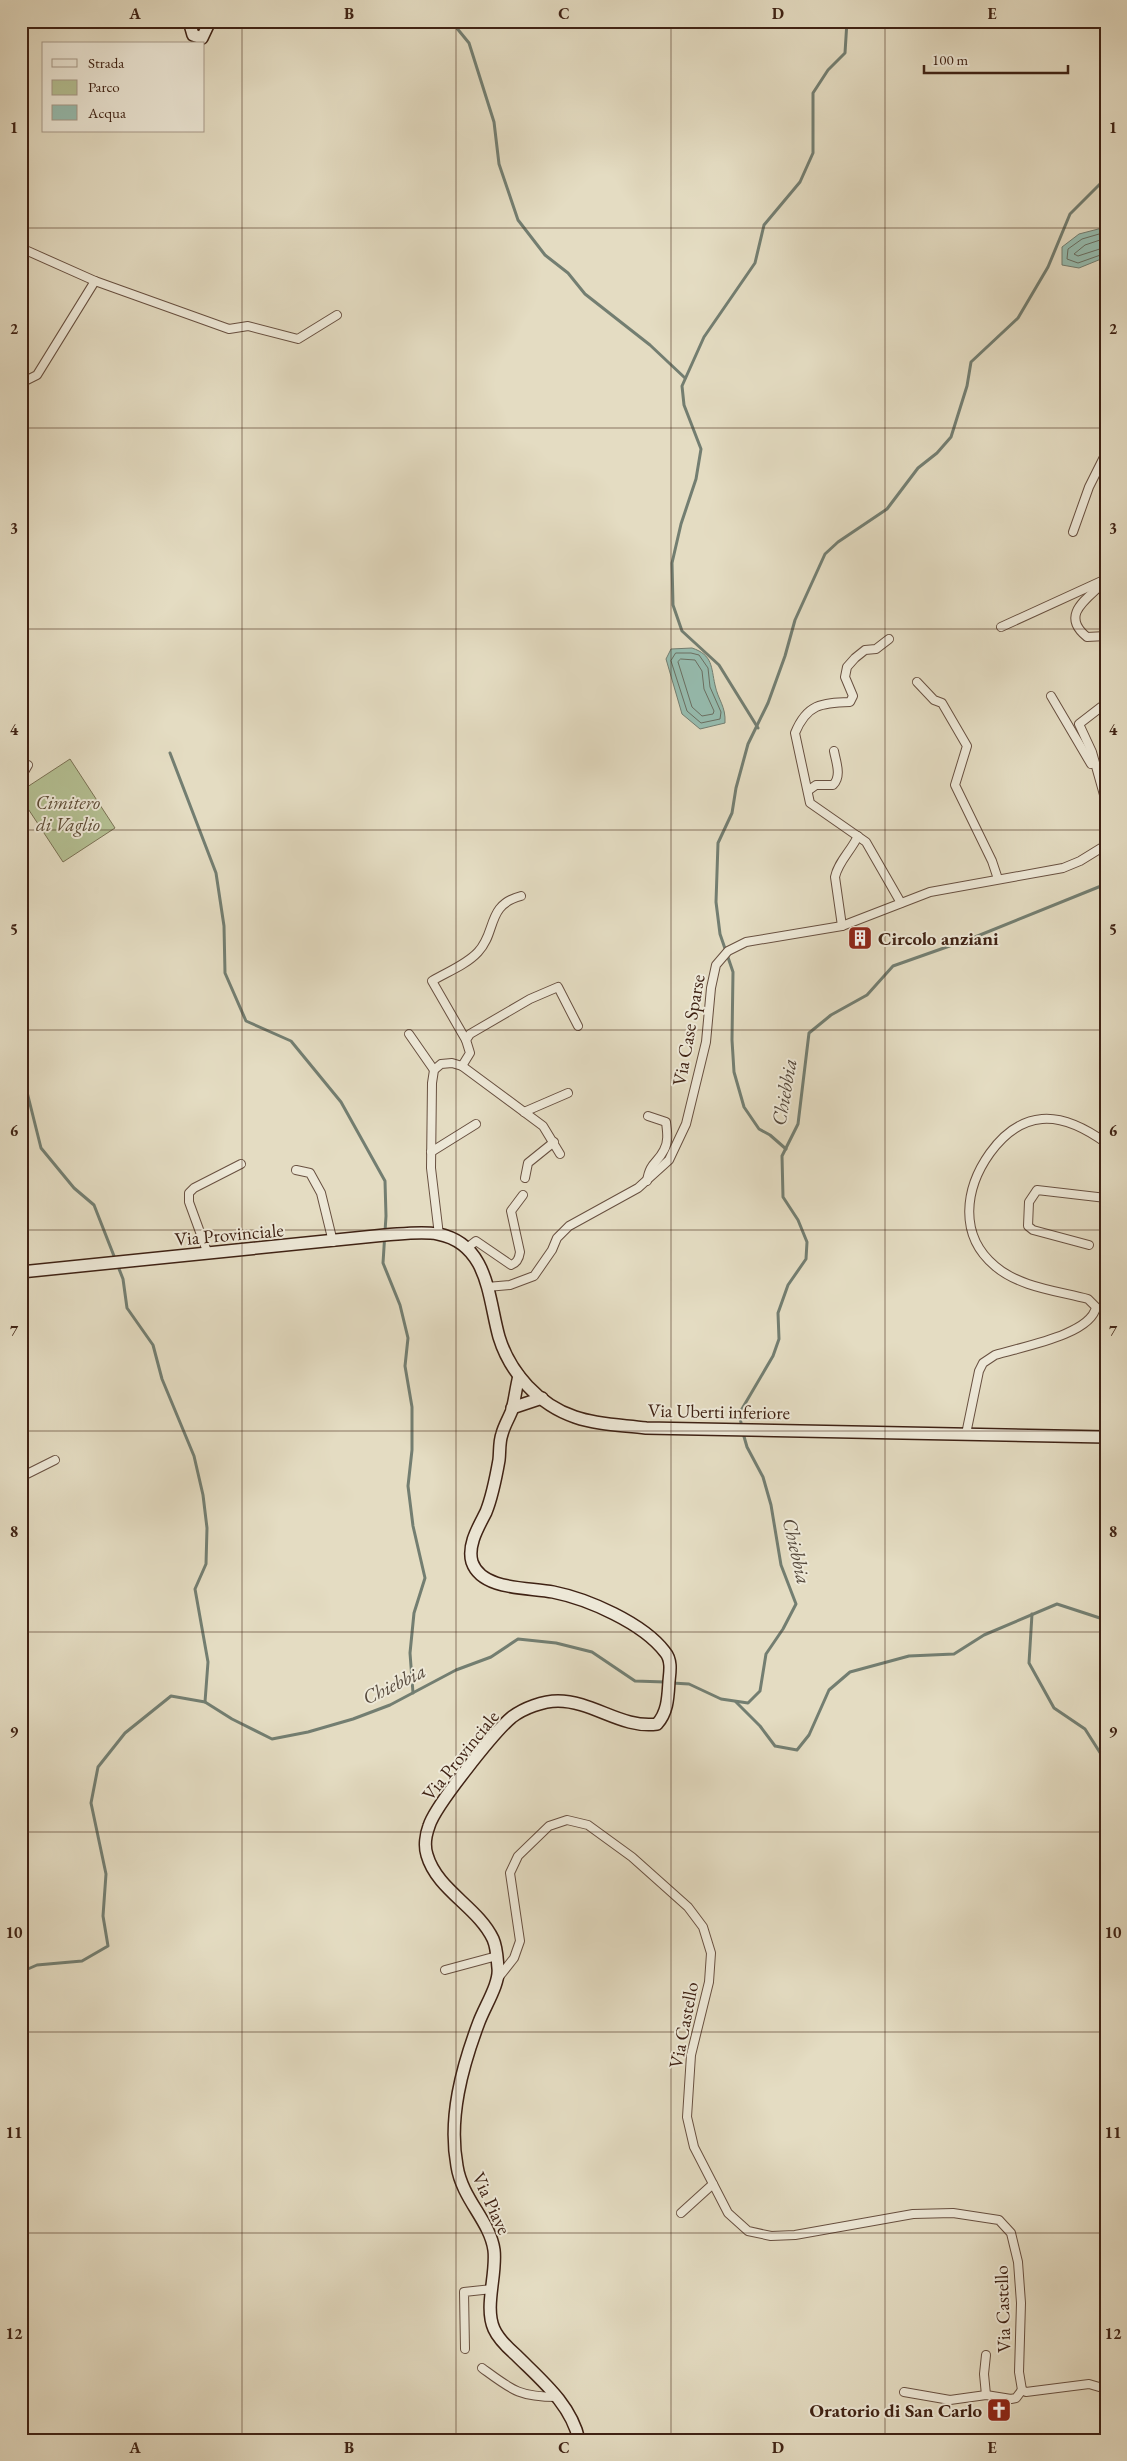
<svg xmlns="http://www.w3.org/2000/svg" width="1127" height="2461" font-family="'EB Garamond',serif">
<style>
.green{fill:#b4c093;stroke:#7a7154}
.water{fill:#96bcaf;stroke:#737e71}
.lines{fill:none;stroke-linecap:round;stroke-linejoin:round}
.shore{stroke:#6a6f62;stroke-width:1}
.stream{stroke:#737e71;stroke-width:3}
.street-casing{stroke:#685040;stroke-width:10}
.secondary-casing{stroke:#3f2214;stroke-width:14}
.street{stroke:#ede8d7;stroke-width:8}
.secondary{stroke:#ede8d7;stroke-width:11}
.grid{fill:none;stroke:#3f2214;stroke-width:1;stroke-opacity:0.55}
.labels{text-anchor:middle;stroke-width:4;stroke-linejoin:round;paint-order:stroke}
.park-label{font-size:19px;font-style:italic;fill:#5c4a34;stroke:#ede8d7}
.poi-label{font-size:19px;font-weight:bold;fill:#3f2214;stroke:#ede8d7;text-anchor:start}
.street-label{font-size:19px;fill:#3f2214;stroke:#ede8d7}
.water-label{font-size:20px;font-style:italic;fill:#55483b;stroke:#ede8d7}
.neatline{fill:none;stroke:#3f2214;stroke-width:2}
.grid-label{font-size:16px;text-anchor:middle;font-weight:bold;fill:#3f2214}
</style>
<rect width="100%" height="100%" fill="#e4dcc2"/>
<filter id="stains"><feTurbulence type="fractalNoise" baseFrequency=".004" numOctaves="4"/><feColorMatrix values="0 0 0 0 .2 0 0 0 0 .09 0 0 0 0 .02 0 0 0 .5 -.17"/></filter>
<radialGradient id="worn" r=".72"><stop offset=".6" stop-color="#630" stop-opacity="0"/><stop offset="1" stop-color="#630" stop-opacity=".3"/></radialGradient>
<polygon class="green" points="70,759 115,828 63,862 21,798 21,791"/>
<g class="water">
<polygon points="1106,227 1106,257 1079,268 1062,265 1062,247 1079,234"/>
<path d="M692,648C713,655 711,667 715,685C718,700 726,706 725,723L700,729L682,714L666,659L671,649Z"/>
</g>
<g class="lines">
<g class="shore">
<polyline points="1106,232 1082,239 1068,249 1067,259 1078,263 1106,253"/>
<polyline points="1106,238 1085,245 1074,254 1078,256 1106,247"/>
<polygon points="676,653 691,653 699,655 708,668 710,687 721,712 720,719 701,723 687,711 671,661"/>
<polygon points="681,659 695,660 702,671 704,689 714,711 713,714 702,716 692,707 678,662"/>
</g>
<g class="stream">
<polyline points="451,21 469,43 494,122 499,164 518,220 545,255 568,273 585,294 650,345 685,378"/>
<polyline points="758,728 719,665 682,631 673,605 672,563 681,524 696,479 701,449 684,405 682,386 704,337 755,263 764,225 800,182 813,153 813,93 828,70 845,53 847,21"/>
<polyline points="170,753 216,873 224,926 225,973 246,1021 291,1041 341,1102 385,1181 386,1216 383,1263 400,1305 408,1338 405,1366 412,1407 412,1450 408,1486 413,1526 425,1578 414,1613 410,1653 413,1693"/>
<polyline points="21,1080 26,1088 41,1148 74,1188 94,1205 123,1279 127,1308 153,1345 162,1379 194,1456 203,1495 207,1528 206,1564 195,1589 208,1662 205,1702"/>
<polyline points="786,1149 770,1135 759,1129 744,1107 734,1072 732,1040 733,972 720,934 716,902 718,843 732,813 736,788 748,744 768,703 785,656 795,620 825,554 838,542 887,509 918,468 937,453 951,437 967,386 971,362 1018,318 1048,267 1070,214 1106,178"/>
<polyline points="742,1427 739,1414 773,1356 779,1339 778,1313 788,1285 806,1259 807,1242 798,1220 783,1197 782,1156 798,1124 809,1033 831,1015 867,995 893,966 975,937 1106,884"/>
<polyline points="1032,1614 1029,1663 1054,1708 1085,1729 1106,1762"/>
<polyline points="672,1683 689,1684 721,1699 748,1703 760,1691 766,1654 783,1629 796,1604 781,1565 771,1505 763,1477 747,1447 743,1433"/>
<polyline points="736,1702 760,1726 775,1746 797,1750 809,1735 829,1690 850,1672 909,1656 954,1654 984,1635 1057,1604 1106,1620"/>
<polyline points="21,1972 37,1965 82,1961 108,1946 103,1916 106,1874 91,1803 98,1767 125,1733 171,1696 205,1702 232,1719 272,1739 308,1732 353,1719 390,1705 456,1670 491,1657 518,1639 556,1643 592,1652 635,1681 665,1682"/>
</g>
<defs>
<g id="street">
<polyline points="21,248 95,281 229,329 248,326 298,339 337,315"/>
<polyline points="21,383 37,375 95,281"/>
<polyline points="1073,532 1089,487 1106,453"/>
<path d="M1101,585C1084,601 1061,616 1087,637L1106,636"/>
<polyline points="1001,627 1106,579"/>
<path d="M889,639L876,649L865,650L855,658L847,667L845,677L853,696L850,702C821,703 807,704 795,733L810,803L866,842L901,903"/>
<polyline points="917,682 934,700 942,703 967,746 955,785 992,861 998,879"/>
<polyline points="1051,696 1091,764"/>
<polyline points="1101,707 1079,724 1092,752 1106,802"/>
<polyline points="21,777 28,765"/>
<path d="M809,790L816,785H833C842,776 836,762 834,751"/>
<polyline points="21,814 23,813"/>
<path d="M842,926L835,877C838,862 851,851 858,836"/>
<polyline points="409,1034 434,1070"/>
<path d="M466,1040L432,981C447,972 466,965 478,952C497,932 486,905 521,896"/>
<polyline points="462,1066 470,1053 466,1040 470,1034 530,999 558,987 578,1026"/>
<polyline points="524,1112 568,1093"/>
<polyline points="431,1152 476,1124"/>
<polyline points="296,1170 310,1173 321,1193 333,1242"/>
<polyline points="525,1178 528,1163 554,1142"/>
<path d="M647,1181C650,1162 657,1164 664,1150C669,1141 667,1131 666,1122L648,1116"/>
<polyline points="439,1235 431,1168 432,1083 434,1070 441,1064 452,1063 462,1066 543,1126 560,1154"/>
<polyline points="1089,1245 1033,1230 1028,1226 1029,1202 1037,1190 1106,1198"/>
<path d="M467,1248L476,1241L511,1265C517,1263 519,1259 520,1252L511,1211L523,1195"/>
<polyline points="208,1254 189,1202 189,1193 194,1188 241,1164"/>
<polyline points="487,1287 510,1285 534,1276 552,1250 557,1238 569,1226 638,1188 669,1160 686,1124 706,1042 711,988 716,965 728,951 746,942 842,926 930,892 1063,868 1080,861 1106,845"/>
<path d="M966,1434L979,1371L983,1363L995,1355C1020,1347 1091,1335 1096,1307L1088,1299C1058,1291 1019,1287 995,1266C958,1235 965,1188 990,1153C1003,1135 1019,1121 1042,1119C1065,1117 1088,1130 1106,1143"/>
<polyline points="21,1477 55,1460"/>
<polyline points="445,1970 497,1956"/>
<polyline points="499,1977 514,1958 520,1941 510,1873 518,1856 549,1826 567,1820 588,1825 632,1857 688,1907 703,1927 711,1953 709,1982 691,2055 687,2117 694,2147 728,2213 748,2231 771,2236 795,2235 913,2214 953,2213 999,2220 1011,2233 1018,2262 1021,2303 1019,2372 1022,2390 1026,2392 1089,2384 1106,2389"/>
<polyline points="681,2213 713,2184"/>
<polyline points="465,2349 464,2292 492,2289"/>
<path d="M482,2368C512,2390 519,2397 557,2397"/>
<polyline points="904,2392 950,2400 986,2395 1011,2399 1016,2398 1022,2390"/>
<polyline points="986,2395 984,2374 986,2355"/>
</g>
<g id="secondary">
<polyline points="189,21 193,35 202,38 210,21"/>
<path d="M21,1272L385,1235C402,1234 421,1231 438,1234C489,1244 488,1298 499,1337C510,1373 539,1405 575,1417C598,1425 623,1425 646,1428L1106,1437"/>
<path d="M519,1376C516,1387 515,1399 512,1410C509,1418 504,1426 502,1434C499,1442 500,1452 499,1460C496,1477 492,1497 486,1512C479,1526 467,1545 472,1562C482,1591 529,1587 553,1592C588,1599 643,1623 665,1652C672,1660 670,1672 669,1681C668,1696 668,1712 657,1724C622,1729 593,1701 558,1701C543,1701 524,1708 512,1717C495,1731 435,1806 429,1826C426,1834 424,1846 427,1855C437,1890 478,1907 493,1939C497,1948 497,1958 498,1968C500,1983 485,2006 479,2022C462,2067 448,2118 457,2166C462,2199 490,2221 494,2250C497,2274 484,2307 494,2329C498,2338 508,2348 516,2355C541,2380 571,2404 579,2440"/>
<polyline points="512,1408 542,1398"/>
</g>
</defs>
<use href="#street" class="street-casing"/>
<use href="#secondary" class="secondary-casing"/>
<use href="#street" class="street"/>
<use href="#secondary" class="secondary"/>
</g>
<path class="grid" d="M242,21V2440M456,21V2440M671,21V2440M885,21V2440M21,228H1106M21,428H1106M21,629H1106M21,830H1106M21,1030H1106M21,1230H1106M21,1431H1106M21,1632H1106M21,1832H1106M21,2032H1106M21,2233H1106"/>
<defs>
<symbol id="building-square" viewBox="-11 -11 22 22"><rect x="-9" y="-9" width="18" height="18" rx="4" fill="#8f2418" stroke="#ede8d7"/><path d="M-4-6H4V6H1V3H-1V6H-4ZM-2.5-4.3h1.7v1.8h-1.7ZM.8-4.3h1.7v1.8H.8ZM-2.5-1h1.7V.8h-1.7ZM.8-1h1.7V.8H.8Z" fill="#fff"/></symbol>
<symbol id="church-square" viewBox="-11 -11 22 22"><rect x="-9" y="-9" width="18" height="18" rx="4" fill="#8f2418" stroke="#ede8d7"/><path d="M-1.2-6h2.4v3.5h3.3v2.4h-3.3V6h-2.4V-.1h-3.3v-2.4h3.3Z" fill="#fff"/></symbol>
</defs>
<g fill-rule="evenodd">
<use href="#building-square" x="846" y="924" width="28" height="28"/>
<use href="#church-square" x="985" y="2396" width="28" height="28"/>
</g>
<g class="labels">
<g class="park-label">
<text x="68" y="809">Cimitero<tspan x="68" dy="22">di Vaglio</tspan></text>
</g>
<g class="poi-label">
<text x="878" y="945">Circolo anziani</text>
<text x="982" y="2417" text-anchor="end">Oratorio di San Carlo</text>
</g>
<g class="street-label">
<text transform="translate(688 1030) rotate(-80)" y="7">Via Case Sparse</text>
<text transform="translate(229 1234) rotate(-5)" y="7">Via Provinciale</text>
<text transform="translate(719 1411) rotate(1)" y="7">Via Uberti inferiore</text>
<text transform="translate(460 1755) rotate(-51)" y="7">Via Provinciale</text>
<text transform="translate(683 2025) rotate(-79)" y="7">Via Castello</text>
<text transform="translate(492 2203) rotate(65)" y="7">Via Piave</text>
<text transform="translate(1002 2309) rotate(-92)" y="7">Via Castello</text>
</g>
<g class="water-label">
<text transform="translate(784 1092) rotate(-80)" y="7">Chiebbia</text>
<text transform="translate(797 1551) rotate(77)" y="7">Chiebbia</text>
<text transform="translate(394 1684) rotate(-26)" y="7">Chiebbia</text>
</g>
</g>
<rect width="1127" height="2461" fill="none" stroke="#e4dcc2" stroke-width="55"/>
<rect x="42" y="42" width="162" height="90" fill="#ede8d7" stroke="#a79989"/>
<rect x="52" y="59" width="25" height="8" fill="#ede8d7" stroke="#a79989"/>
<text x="88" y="68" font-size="15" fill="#3f2214">Strada</text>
<rect x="52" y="80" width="25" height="15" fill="#b4c093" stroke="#a79989"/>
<text x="88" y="92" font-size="15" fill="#3f2214">Parco</text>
<rect x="52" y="105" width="25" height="15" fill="#96bcaf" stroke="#a79989"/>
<text x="88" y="118" font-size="15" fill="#3f2214">Acqua</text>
<path d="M924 65v8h144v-8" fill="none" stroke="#3f2214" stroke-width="2.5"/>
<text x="932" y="65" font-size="15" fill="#3f2214" stroke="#ede8d7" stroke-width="4" paint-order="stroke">100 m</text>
<rect x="28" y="28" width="1072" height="2406" class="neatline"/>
<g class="grid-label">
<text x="135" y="19">A</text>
<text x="349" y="19">B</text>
<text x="564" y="19">C</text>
<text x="778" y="19">D</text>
<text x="992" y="19">E</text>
<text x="14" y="133">1</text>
<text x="1113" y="133">1</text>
<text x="14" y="334">2</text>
<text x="1113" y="334">2</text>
<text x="14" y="534">3</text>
<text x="1113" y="534">3</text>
<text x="14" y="735">4</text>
<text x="1113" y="735">4</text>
<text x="14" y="935">5</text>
<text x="1113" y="935">5</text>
<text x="14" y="1136">6</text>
<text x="1113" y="1136">6</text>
<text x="14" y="1336">7</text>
<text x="1113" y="1336">7</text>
<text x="14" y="1537">8</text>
<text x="1113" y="1537">8</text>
<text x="14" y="1737">9</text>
<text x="1113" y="1737">9</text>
<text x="14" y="1938">10</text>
<text x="1113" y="1938">10</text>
<text x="14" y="2138">11</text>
<text x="1113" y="2138">11</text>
<text x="14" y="2339">12</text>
<text x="1113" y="2339">12</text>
<text x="135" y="2453">A</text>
<text x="349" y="2453">B</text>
<text x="564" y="2453">C</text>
<text x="778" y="2453">D</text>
<text x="992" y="2453">E</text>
</g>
<rect width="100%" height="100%" filter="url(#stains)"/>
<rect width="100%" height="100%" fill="url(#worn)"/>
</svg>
